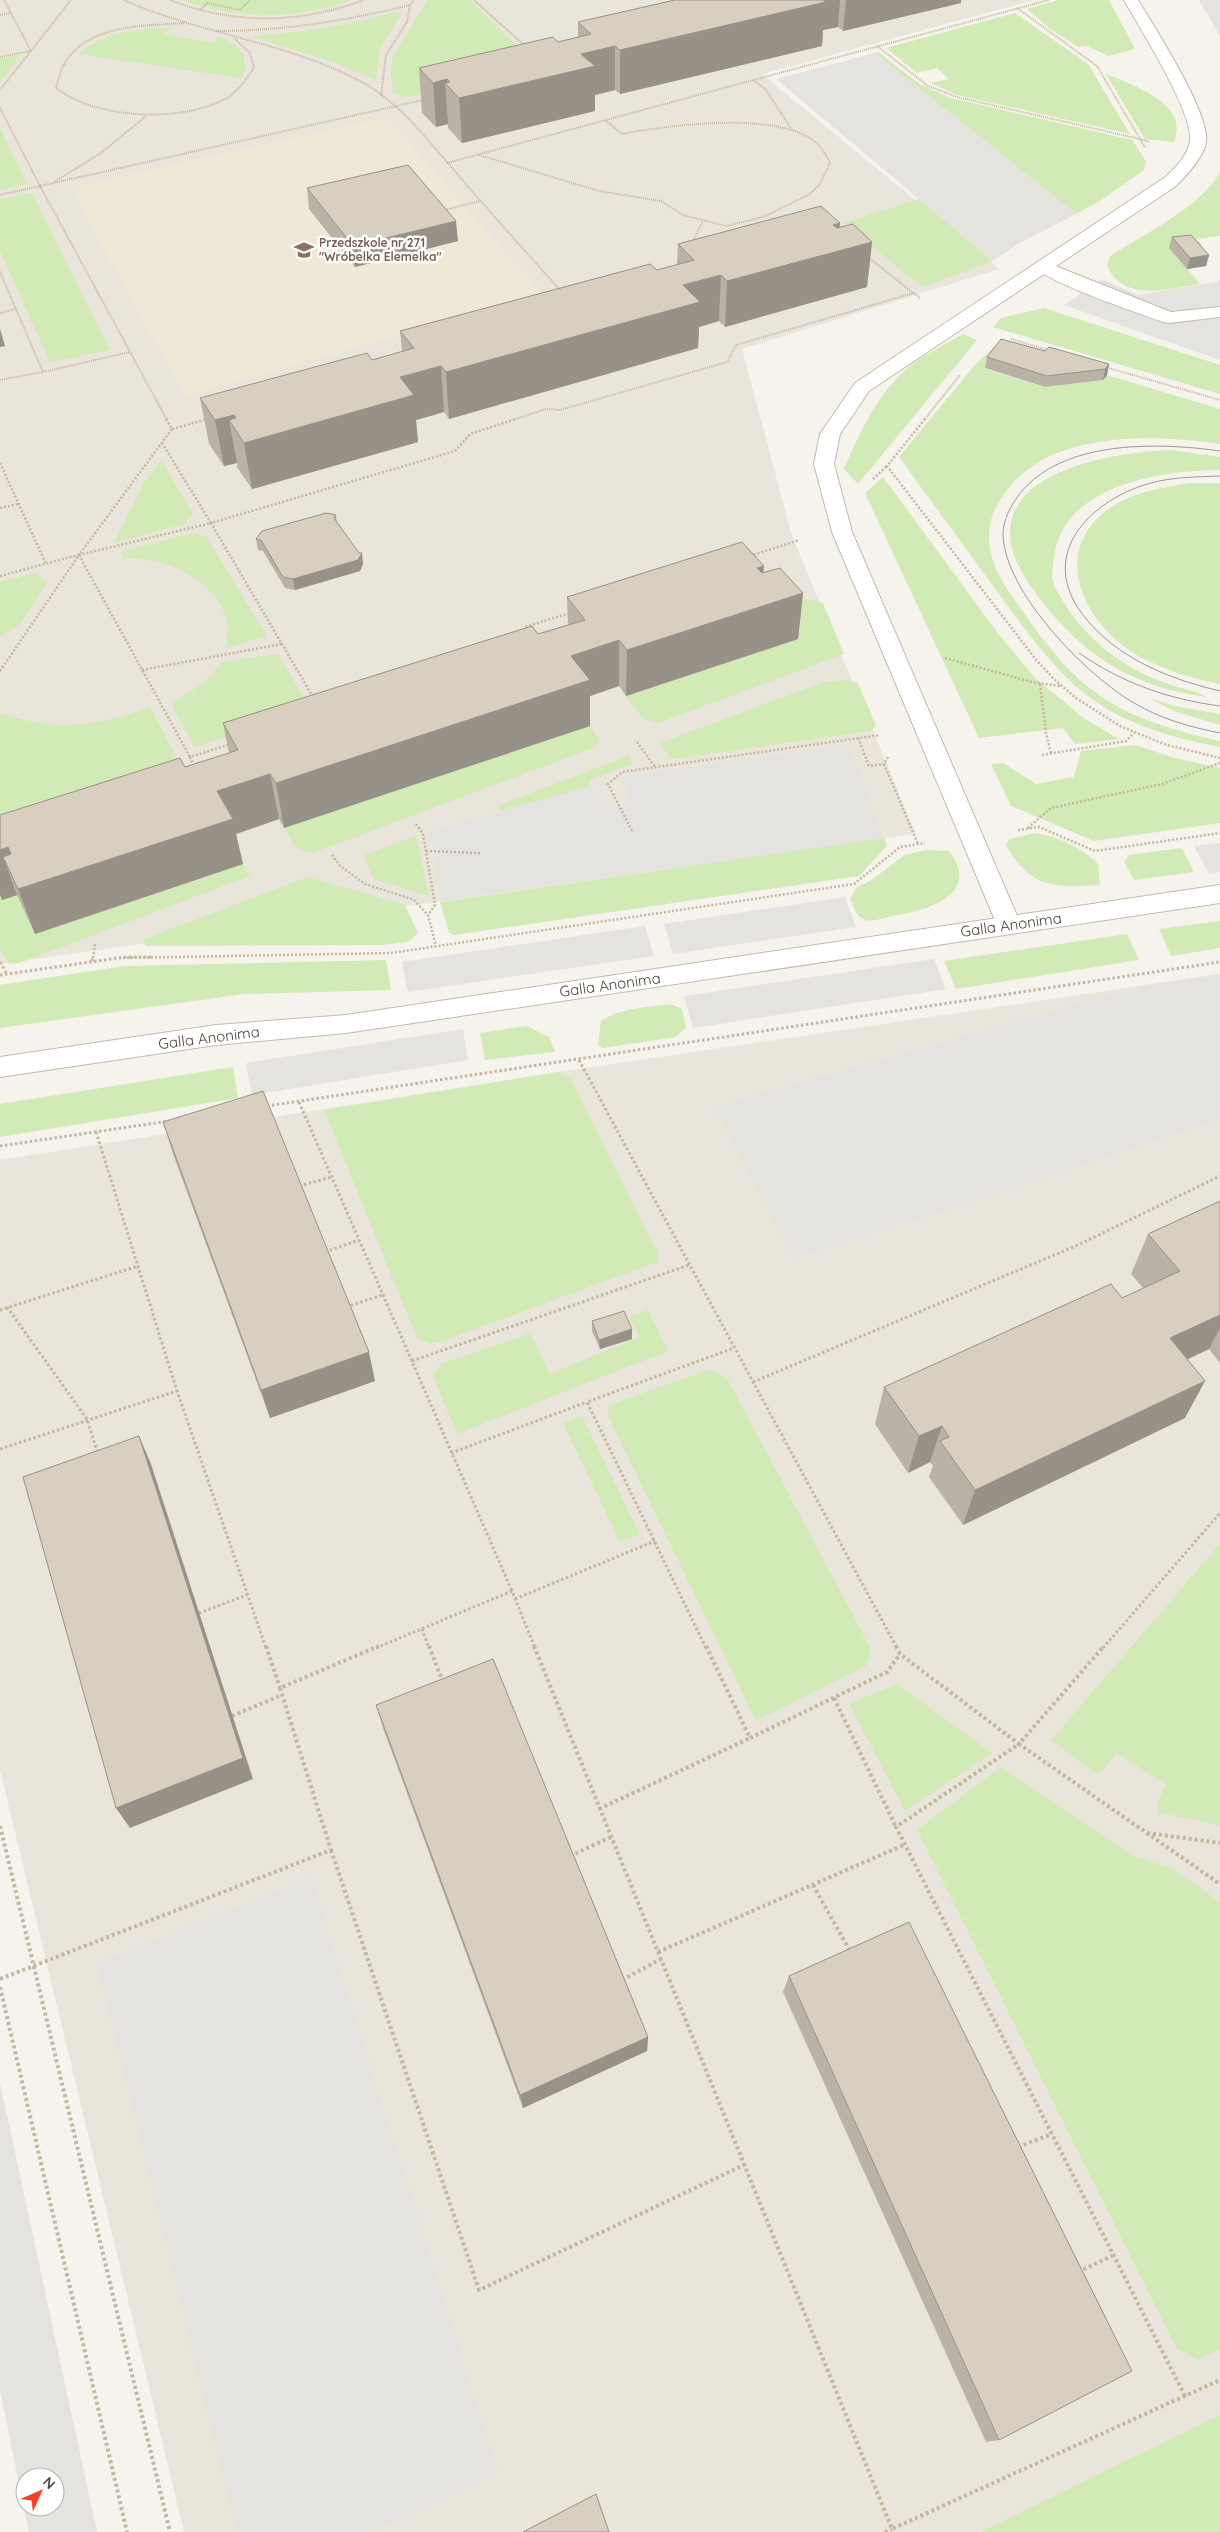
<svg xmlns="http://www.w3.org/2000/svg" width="1220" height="2532" font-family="Quicksand,sans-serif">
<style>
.residential{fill:#eae5da}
.education{fill:#efe8d6}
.green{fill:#d2eab5}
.parking{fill:#e5e3e0;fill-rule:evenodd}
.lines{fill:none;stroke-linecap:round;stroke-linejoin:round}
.service-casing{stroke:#c2bbae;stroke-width:2}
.minor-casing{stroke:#c2bbae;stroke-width:2}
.tertiary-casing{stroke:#c2bbae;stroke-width:2}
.path-far3{stroke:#c4b79f;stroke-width:2;stroke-dasharray:1 1;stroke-linecap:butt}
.path-far2{stroke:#c4b79f;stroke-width:2.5;stroke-dasharray:2 2;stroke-linecap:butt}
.path-far1{stroke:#c4b79f;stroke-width:3;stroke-dasharray:2.5 2.5;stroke-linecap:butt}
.path{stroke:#c4b79f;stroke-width:4;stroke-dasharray:3 3;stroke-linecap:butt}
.service{fill:#fff;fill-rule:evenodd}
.minor{fill:#fff;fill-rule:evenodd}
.tertiary{fill:#fff;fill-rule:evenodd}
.tram{stroke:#9a9a9a;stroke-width:1}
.wall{fill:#bab2a6}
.shaded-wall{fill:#979187}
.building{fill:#d8cfc1;stroke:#979187}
.labels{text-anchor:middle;stroke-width:5;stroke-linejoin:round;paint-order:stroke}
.far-education-label{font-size:12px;font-weight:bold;fill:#785e54;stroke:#fff;text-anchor:start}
.street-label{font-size:15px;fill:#4b4439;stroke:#fff}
</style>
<rect width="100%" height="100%" fill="#f6f3ec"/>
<g class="residential">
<polygon points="0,0 1034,0 762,74 999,269 742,349 792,536 916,834 0,964"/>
<polygon points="1220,974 1220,2532 184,2532 0,1770 0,1160 559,1072"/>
</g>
<polygon class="education" points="387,117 542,295 185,396 75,196 82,185"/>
<g class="green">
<path d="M182,0H351C298,20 234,19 182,0Z"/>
<polygon points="427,0 470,0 534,63 532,69 404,98 393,92 391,76 392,58"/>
<polygon points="1059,0 1109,0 1135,49 1108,56 1087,46 1078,47 1050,29 1027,9"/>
<path d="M394,12L402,13L379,49L376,80L332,62L251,36C300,33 346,26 394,12Z"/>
<polygon points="1015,13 1088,64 1130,134 957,95 931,83 949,79 937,68 917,73 886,48"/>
<path d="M151,28H171L164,34L213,43L220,36L235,45L244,56L245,71L240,78L79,54C98,35 125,32 151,28Z"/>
<polygon points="878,52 921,85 951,98 1132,140 1146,161 1144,170 1100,201 1076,214 875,53"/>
<polygon points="17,55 20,56 0,83 0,59"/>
<path d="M1106,74C1132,84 1191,105 1174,142L1145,139Z"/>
<polygon points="0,128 27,184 0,190"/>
<path d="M1220,172V236L1197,239L1202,245L1170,248L1200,284C1168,289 1122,303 1107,265L1110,256C1140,237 1205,204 1220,172Z"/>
<polygon points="32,193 110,350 50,362 0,251 0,199"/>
<polygon points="919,199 993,261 922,287 843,223"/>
<polygon points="1044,308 1220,365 1220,394 993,327 1001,318"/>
<path d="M963,334L977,340L858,484L844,469C861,431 877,393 910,366C926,354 946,344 963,334Z"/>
<path d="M995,346L1000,350L985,369L1044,387L1103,380L1107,375L1220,409V444C1154,434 1048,430 1005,493C996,505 989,519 989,534C988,563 1005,587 1021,609C1041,637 1064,669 1091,689C1127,718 1176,731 1220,741V747C1173,738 1122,724 1084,693C1048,664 1020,622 993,586C962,543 930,500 899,457L974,366Z"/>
<path d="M1171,450L1220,457V470C1162,470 1062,485 1054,558C1053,564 1052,571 1052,577C1053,585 1059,594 1063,601C1085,639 1124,668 1165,683C1173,686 1204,693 1206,697C1134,686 1089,660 1044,604C1031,587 1015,566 1011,544C998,468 1120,452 1171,450Z"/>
<polygon points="161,460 193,514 184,524 114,543 144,483"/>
<polygon points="883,477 1000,636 1036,679 1085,719 1119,739 1075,744 1063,728 979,738 865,493"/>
<path d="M1189,483H1220V684C1195,679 1167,671 1144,659C1085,629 1045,550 1113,506C1136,491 1164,488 1189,483Z"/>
<path d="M192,533L206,536L267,636L226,648C227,639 229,629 227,621C216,578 164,557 124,558L121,552Z"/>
<polygon points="35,573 47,582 20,624 0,637 0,582"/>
<polygon points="791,596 823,603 844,654 658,723 643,719 626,696 798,639"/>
<polygon points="278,654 311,710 195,747 171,704 205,682 222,662"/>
<polygon points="848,680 858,683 876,726 870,731 671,759 660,743 824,682"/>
<polygon points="1149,698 1175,706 1220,714 1220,725 1174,711"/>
<path d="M150,707L184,772L0,830V713C56,732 96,727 150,707Z"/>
<path d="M590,726L600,741L593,748L313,853C296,852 292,842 284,828Z"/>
<polygon points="1135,745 1175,758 1220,768 1220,823 1094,841 1011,806 991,764 1003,763 1036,784 1074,777 1081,751"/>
<polygon points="628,756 633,764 589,780 590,786 501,811 497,806"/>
<path d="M1035,833C1061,838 1079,846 1098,864L1100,885C1054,888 1030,888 1006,845L1010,839Z"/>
<polygon points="416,836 429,896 373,879 364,855"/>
<polygon points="884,838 887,846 859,876 454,935 449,932 440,902"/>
<polygon points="1182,848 1194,872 1134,880 1124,862 1129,855"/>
<path d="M926,850L949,851C983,895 926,911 892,916C885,918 872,922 865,920C856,917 854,907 850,899L857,887L870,881L905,855Z"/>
<polygon points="243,864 250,876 19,963 9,964 0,949 0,895 24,892 20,902 35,934"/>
<polygon points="308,877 405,905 418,933 408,942 382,945 145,946 144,939"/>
<polygon points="1220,921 1220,948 1171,956 1159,929"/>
<polygon points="1127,934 1139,960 956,989 944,961"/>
<polygon points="386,960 391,990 244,994 0,1028 0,985 125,966"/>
<path d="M671,1004L682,1009L686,1027L676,1037L603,1048L598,1045L601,1021C621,1008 647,1007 671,1004Z"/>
<polygon points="527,1026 549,1037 555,1052 485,1060 480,1033"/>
<polygon points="233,1067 238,1098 0,1137 0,1104"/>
<polygon points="559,1072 571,1079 657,1252 657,1262 443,1341 430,1344 417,1338 324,1110"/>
<polygon points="648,1310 668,1351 457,1434 433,1376 441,1364 531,1333 549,1374 639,1337 629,1317"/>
<polygon points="705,1371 715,1371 727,1378 871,1649 866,1666 756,1721 608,1416 609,1405"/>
<polygon points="582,1416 640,1535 620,1542 563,1423"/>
<polygon points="1220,1544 1220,1825 1159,1813 1158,1801 1166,1785 1117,1753 1098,1775 1051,1740"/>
<polygon points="897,1684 992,1753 905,1811 849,1704"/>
<polygon points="1001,1767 1134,1856 1173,1869 1220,1902 1220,2349 1198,2360 1177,2349 917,1830"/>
<polygon points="1220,2415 1220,2532 980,2532"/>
</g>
<g class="parking">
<polygon points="1199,0 1220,0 1220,36"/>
<polygon points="875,53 1076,214 1018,244 993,261 776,79"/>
<polygon points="1102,279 1138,295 1217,282 1220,279 1220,360 1064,305"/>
<polygon points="848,745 884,838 442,901 430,832 590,786 605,808 631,804 625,776"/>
<polygon points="1220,843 1220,872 1209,874 1194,846"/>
<polygon points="845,897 856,927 673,954 664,924"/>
<polygon points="645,926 654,956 408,992 402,962"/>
<polygon points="934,959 946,989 693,1028 684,996"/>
<polygon points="1220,974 1220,1119 794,1259 714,1107 1143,986"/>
<polygon points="463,1029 468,1060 252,1095 246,1063"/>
<polygon points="311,1878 498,2472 373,2532 237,2532 97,1964"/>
<path d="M0,2083L97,2532H29L0,2391ZM25,2477H55V2507H25Z"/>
</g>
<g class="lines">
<defs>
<path id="service" d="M1043,261L1171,312L1220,307V317L1169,323L1163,322C1139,313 1045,282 1034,266L1037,262Z"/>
<path id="minor" d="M1124,0H1138C1154,26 1211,115 1206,142C1204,156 1186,176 1176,186L869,391L840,434L834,464L852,532L1021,925L1018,931L1009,934L1000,931L997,925L832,532L814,464L820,434L855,383L1164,178C1174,170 1188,155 1190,141C1194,113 1139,27 1124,0Z"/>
<polygon id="tertiary" points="1220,885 1220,903 346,1033 216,1045 0,1077 0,1057 216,1025 346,1015"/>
</defs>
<use href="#service" class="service-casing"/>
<use href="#minor" class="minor-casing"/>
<use href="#tertiary" class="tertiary-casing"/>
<g class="path-far3">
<path d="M124,0C200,34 286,42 360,81C398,101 425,137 453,169C488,210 525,251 561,291"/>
<path d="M170,0C234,25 299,24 364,0"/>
<polyline points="474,0 525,46"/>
<polyline points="1017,8 1097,66 1140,139 1150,142"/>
<polyline points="200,10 207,3 240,10 250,0"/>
<polyline points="0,15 11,13"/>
<path d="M184,23C142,26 86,24 63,66C60,73 58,81 56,88C96,119 180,123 225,99C238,92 246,79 254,68L250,53L234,38"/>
<path d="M216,31C282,31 346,21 410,5"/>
<polyline points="877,46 928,86 957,97 1140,139 1145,148"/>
<polyline points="0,57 31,51 71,0"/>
<polyline points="754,80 766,90 792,130"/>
<polyline points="0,90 31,51 4,0"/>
<polyline points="381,96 386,55 407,22 410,5 414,0"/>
<polyline points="0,108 40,186 0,195"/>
<path d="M479,155L599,191L661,201L683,215L726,226L763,217L810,194L820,184L830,163C826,155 822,147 814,141C774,111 669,125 622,134L605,120"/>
<polyline points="447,163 1049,0"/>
<polyline points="54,182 101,153 146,116"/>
<polyline points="445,210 480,201"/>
<polyline points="692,243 703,221"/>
<polyline points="867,256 913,293"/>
<polyline points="0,272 43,372 130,352"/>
<polyline points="0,313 16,309"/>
<polyline points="1011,339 1048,350"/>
<polyline points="1105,367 1220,400"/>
<polyline points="0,380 43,372"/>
<polyline points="167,420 40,186 423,100"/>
<polyline points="204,420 208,419"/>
<polyline points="513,420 546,409 560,410 727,362 736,345 914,293 920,298"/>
<polyline points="924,420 960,375"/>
</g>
<g class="path-far2">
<polyline points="166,419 172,429 208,419"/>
<polyline points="925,419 887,466 1037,661 1056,681 1076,698 1120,726 1167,745 1220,758"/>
<polyline points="162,443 211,523 79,555 172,429"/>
<polyline points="0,463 46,564"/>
<polyline points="873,479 887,466"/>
<polyline points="0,508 19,504"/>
<polyline points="79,555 190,757"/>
<polyline points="750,556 799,540"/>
<polyline points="0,576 78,555"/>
<polyline points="527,630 525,627 570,613"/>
<polyline points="945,658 1032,682 1060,686"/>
<polyline points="142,670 282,644"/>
<polyline points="0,671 79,555"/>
<polyline points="1040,684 1046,733 1051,753"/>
<polyline points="313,697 211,523 455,451 470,434 516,419"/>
<polyline points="858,738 869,766 884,764"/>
<polyline points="637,742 655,767"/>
<polyline points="1042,755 1126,741 1134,733"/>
<polyline points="888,757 884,764 918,844"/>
<polyline points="194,766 190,757 231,744"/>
<polyline points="416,824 423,834 435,905 428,915 436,946"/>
<polyline points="1028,828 1051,808 1162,784 1220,763"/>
<polyline points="1018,830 1039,827 1095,851 1220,833"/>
<polyline points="632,831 608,784 622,772 880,735"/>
<polyline points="426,851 480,853"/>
<polyline points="332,855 340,866 365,884 414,900 428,915"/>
<polyline points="93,958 95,944"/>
<polyline points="119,958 391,953 854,884 900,847 925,843"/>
</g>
<g class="path-far1">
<polyline points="92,961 93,957"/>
<polyline points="0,962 7,974"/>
<polyline points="0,975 125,957 151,957"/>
<polyline points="579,1060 897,1648"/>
<polyline points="299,1102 512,1591"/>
<polyline points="267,1106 1220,962"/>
<polyline points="96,1132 177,1391"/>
<polyline points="0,1146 169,1121"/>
<polyline points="299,1186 332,1177"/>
<polyline points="325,1252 359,1240"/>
<polyline points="7,1307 87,1419 98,1454"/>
<polyline points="346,1307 382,1295"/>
<polyline points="0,1310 138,1266"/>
<polyline points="412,1361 689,1265"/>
<polyline points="753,1382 1078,1245 1220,1176"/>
<polyline points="0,1449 177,1391 266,1648"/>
<polyline points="451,1453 587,1402"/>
<polyline points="515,1599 655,1541"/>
<polyline points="199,1613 247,1595"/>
<polyline points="422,1629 429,1648"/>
<polyline points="376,1648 512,1591 535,1648"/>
<polyline points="706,1648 587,1402 734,1348"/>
<polyline points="1103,1648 1220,1513"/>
</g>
<g class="path">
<polyline points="266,1646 280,1688"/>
<polyline points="429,1646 443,1682"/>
<polyline points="534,1646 892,2529 1220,2380"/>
<polyline points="706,1646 750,1738 887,1672 900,1654"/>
<polyline points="896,1646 900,1654 1019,1744 1104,1646"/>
<polyline points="834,1698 896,1827"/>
<polyline points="232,1716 282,1695"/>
<polyline points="599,1809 750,1738"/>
<polyline points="0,1826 170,2532"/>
<polyline points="1147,1833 1220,1843"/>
<polyline points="331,1850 479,2290 744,2165"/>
<polyline points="570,1856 611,1837"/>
<polyline points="813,1885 850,1951"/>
<polyline points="658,1952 904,1845"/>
<polyline points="0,1979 331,1850 280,1688 379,1646"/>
<polyline points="622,1980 661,1959"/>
<polyline points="0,1987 127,2532"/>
<polyline points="1018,2147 1052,2134"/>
<polyline points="1078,2272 1114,2255"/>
<polyline points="1185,2396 896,1827 1019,1744 1220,1884"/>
<polyline points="885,2532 892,2529"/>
</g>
<use href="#service" class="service"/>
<use href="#minor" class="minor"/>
<use href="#tertiary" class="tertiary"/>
<g class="tram">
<path d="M1220,451C1158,442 1056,439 1016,499C1009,509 1003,522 1003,534C1004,592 1087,676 1134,703C1161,719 1190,727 1220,733"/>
<path d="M1220,476C1194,477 1166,477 1141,486C1084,506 1039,558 1083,615C1116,658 1169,679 1220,691"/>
<path d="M1079,653C1122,683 1168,699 1220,706"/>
</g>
</g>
<g class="wall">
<polygon points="675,0 961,0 961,3 843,31 838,27 823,30 822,46 620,94 615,90 595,95 595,111 462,143 448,128 448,124 436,127 422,113 419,68 558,42 578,37 578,22"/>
<polygon points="307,188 458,241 355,267 309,209"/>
<polygon points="840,223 839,227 872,242 867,287 725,327 719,321 699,327 698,348 449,419 444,412 416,420 418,442 252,489 237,467 237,463 224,466 209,444 200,398 372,360 402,352 400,331 677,265 678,244"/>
<polygon points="1172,237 1209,255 1206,266 1187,269 1169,248"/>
<polygon points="1045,351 1109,364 1107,375 1103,380 1045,387 985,368 987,357"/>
<polygon points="336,515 337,523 363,564 360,571 295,590 285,588 263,551 258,550 256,539"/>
<polygon points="763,573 803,593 798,639 626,696 619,686 590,696 590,726 284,828 279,819 236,834 243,864 35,934 17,895 2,900 0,895 0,815 185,767 229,753 223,723 538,634 568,625 567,597"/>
<polygon points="163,1122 375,1381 270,1418 173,1154"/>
<polygon points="1220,1201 1220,1363 1209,1349 1188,1359 1185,1418 963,1525 929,1477 933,1466 930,1462 908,1473 875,1424 884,1387 1122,1298 1143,1288 1131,1274 1148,1234"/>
<polygon points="592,1321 632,1339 600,1349 592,1331"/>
<polygon points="376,1705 648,2037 647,2051 523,2108 383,1728"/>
<polygon points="789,1976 999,2440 986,2442 783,1992"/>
</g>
<g class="shaded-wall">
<polygon points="810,0 840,0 838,27 823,30 822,46 620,94 620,50"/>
<polygon points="846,0 961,0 961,3 843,31"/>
<polygon points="615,46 615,90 595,95 595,111 462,143 459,98 581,54"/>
<polygon points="447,79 448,86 445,83 448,124 436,127 433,83"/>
<polygon points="456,221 458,241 355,267 353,246"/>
<polygon points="840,223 837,251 872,242 867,287 725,327 727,281 833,225"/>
<polygon points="1209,255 1206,266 1187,269 1190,258"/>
<polygon points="721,275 719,321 699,327 698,348 449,419 446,372 683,285"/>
<polygon points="0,329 5,346 0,347"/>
<polygon points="1109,364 1107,375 1103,380 1105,369"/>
<polygon points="441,366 444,412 416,420 418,442 252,489 244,443 400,377"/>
<polygon points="234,415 237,433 229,420 237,463 224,466 215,420"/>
<polygon points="362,553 363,564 360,571 295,590 293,579"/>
<polygon points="764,566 761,606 803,593 798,639 626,696 627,650 757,568"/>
<polygon points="619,640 619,686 590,696 590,726 284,828 276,783 571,656"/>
<polygon points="270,774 279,819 236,834 243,864 35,934 18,889 3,857 17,895 2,900 0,894 0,850 217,791"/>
<polygon points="1220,1315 1220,1328 1209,1349 1152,1376 1170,1338"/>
<polygon points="632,1329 632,1339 600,1349 599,1340"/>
<polygon points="369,1352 375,1381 270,1418 261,1390"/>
<polygon points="1205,1381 1185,1418 963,1525 975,1490"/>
<polygon points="942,1426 930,1462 908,1473 919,1436"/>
<polygon points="139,1436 151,1464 253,1779 130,1828 116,1808"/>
<polygon points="648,2037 647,2051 523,2108 520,2095"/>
</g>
<g class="building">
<polygon points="675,0 823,0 826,2 620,50 615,46 581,54 595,66 459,98 445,83 450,82 447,79 433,83 419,68 553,37 558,42 591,34 578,22"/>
<polygon points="408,165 456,221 353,246 307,188"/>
<polygon points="821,206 840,223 833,225 837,228 853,224 872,242 727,281 721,275 683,285 700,302 446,372 441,366 400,377 414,395 244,443 229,420 236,418 234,415 215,420 200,398 367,353 372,360 414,348 400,331 650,264 657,270 694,260 678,244"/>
<polygon points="1191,235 1209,255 1190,258 1172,237"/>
<polygon points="1001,339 1045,351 1049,347 1109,364 1105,369 1047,376 987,357"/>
<polygon points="326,513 336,515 334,518 359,553 362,553 358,560 293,579 283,577 261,540 256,539 262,531"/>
<polygon points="742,542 764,566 757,568 762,573 780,568 803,593 627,650 619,640 571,656 590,680 276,783 270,774 217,791 233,819 18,889 3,857 11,854 8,847 0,850 0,815 180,758 185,767 238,750 223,723 532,626 538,634 585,620 567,597"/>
<polygon points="263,1091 369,1352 261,1390 163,1122"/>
<polygon points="1220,1201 1220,1315 1170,1338 1205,1381 975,1490 940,1441 949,1437 942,1426 919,1436 884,1387 1111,1284 1122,1298 1180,1271 1148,1234"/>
<polygon points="624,1311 632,1329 599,1340 592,1321"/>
<polygon points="139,1436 243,1758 116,1808 23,1477"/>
<polygon points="493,1659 648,2037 520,2095 376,1705"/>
<polygon points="909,1922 1132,2371 999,2440 789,1976"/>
<polygon points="596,2494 609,2532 523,2532"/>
</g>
<defs>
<symbol id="school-bare" viewBox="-9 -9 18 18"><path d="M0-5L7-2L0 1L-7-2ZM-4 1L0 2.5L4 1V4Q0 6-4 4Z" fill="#8d6e63" stroke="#fff" stroke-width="2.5" paint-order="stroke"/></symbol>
</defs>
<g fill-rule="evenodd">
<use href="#school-bare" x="290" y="236" width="28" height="28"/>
</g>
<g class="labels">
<g class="far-education-label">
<text x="319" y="247">Przedszkole nr 271<tspan x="319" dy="14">"Wróbelka Elemelka"</tspan></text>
</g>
<g class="street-label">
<text transform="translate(1011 925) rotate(-8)" y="5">Galla Anonima</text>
<text transform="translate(610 985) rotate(-8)" y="5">Galla Anonima</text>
<text transform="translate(209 1038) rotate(-7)" y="5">Galla Anonima</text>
</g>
</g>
<g transform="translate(40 2492) rotate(45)"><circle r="24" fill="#ffffff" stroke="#b7b4b0"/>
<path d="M0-4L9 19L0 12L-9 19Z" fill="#fc3f1d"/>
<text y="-8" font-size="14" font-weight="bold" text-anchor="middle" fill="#4b4439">N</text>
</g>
</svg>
